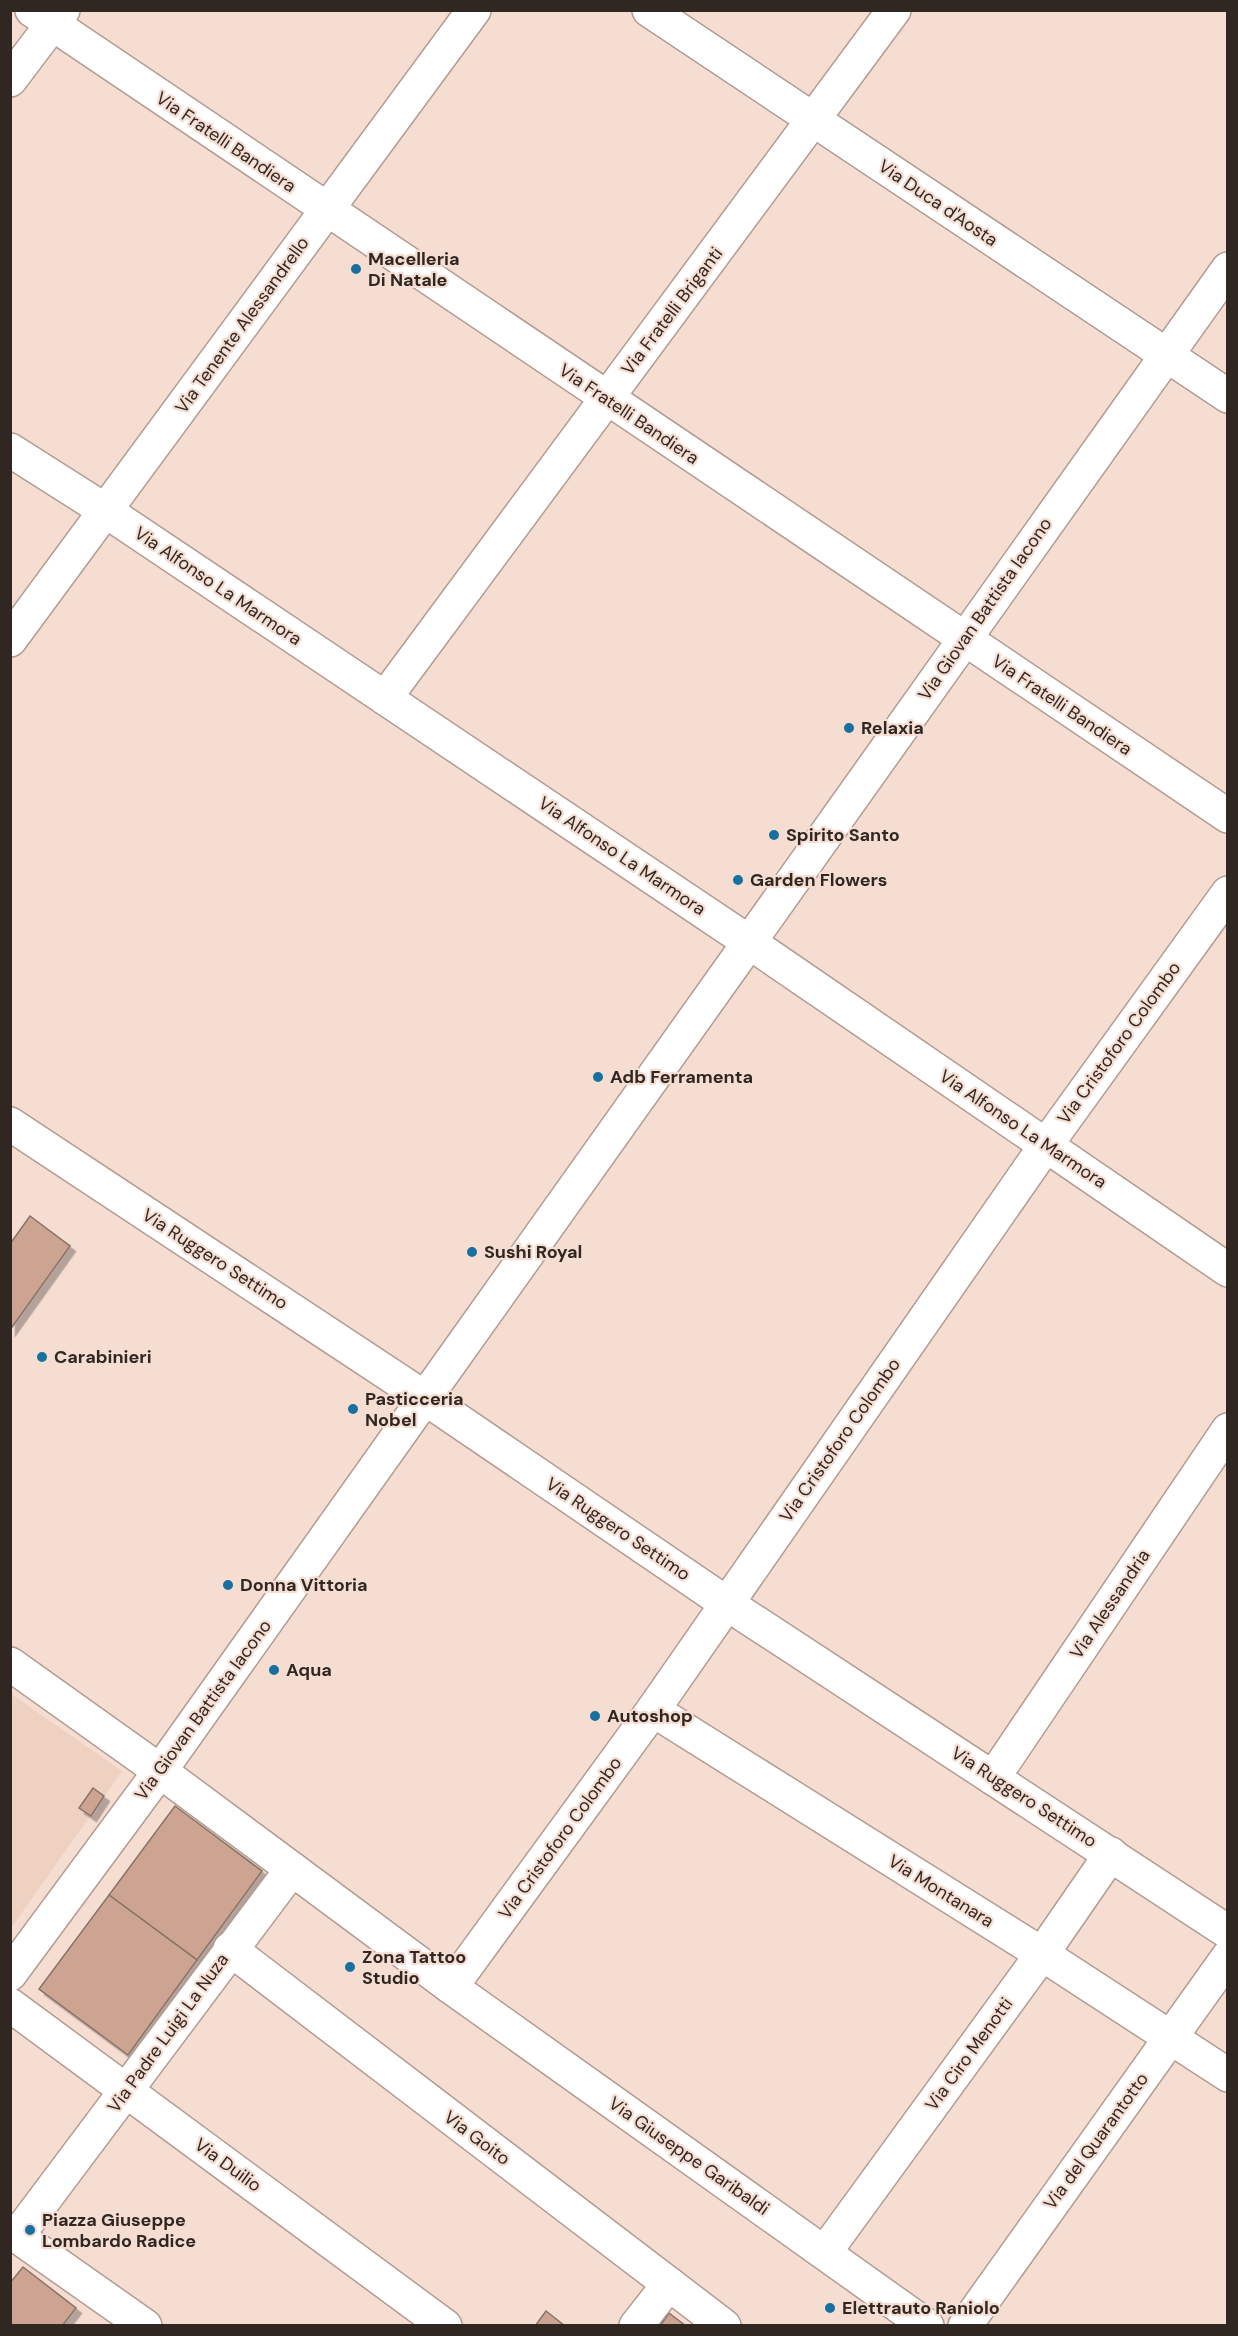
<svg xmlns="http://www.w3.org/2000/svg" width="1238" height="2336" font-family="'DM Sans',sans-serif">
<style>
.built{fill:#efd1c2}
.building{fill:#cca491;stroke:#877268;stroke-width:1.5;filter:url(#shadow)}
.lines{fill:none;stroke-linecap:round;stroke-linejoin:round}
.minor-casing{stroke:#b29c92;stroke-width:36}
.major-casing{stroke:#b29c92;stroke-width:36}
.minor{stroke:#fff;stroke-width:33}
.major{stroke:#fff;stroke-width:33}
.poi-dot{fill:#17709f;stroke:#f5ddd2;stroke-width:2}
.labels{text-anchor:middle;stroke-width:4.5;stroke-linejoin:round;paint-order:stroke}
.street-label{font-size:18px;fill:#302723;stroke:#f5ddd2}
.poi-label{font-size:18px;font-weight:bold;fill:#302723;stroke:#f5ddd2;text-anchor:start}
</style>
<defs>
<filter id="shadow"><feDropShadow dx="5.5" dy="5.5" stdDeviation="0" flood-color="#0004"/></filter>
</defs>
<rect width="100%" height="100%" fill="#f5ddd2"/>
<polygon class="built" points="11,1694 122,1771 11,1928"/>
<g class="building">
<polygon points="30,1216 70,1246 10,1330 10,1244"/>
<polygon points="93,1788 104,1796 91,1816 79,1808"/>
<polygon points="175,1806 262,1871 197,1960 109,1895"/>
<polygon points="109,1895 197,1960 128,2055 39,1989"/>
<polygon points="23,2267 76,2308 62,2326 10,2326 10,2283"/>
<polygon points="546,2311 565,2326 535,2326"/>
<polygon points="669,2313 686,2326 660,2326"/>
</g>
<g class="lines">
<defs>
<g id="minor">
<polyline points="32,10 1228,816"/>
<polyline points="649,10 1228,396"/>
<polyline points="10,80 63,10"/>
<polyline points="10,450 106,511 749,942 1228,1270"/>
<polyline points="10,640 474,10"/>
<polyline points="385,698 894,10"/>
<polyline points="10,1124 425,1398 1228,269"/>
<polyline points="653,1710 1042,1954 1228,2075"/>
<polyline points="993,1778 1228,1430"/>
<polyline points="230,1949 724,2326"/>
<polyline points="10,1974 160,1771"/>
<polyline points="10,2005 445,2326"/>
<polyline points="10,2231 145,2326"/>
<polyline points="17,2236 292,1869"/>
<polyline points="825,2252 1042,1954 1111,1854"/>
<polyline points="636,2326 669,2284"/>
<polyline points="965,2326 1228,1957"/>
</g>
<g id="major">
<polyline points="10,1664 160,1771 451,1987 927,2326"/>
<polyline points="160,1771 425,1398 726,1603 1228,1932"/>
<polyline points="451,1987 653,1710 1046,1145 1228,893"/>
</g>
</defs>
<use href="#minor" class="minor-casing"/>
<use href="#major" class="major-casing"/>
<use href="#minor" class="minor"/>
<use href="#major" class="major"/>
</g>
<g class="poi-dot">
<circle cx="356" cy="269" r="6"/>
<circle cx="849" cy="728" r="6"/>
<circle cx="774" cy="835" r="6"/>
<circle cx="738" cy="880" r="6"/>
<circle cx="598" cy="1077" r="6"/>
<circle cx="472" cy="1252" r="6"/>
<circle cx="42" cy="1357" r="6"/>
<circle cx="353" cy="1409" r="6"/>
<circle cx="228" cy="1585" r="6"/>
<circle cx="274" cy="1670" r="6"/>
<circle cx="595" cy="1716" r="6"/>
<circle cx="350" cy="1967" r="6"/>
<circle cx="30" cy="2230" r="6"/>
<circle cx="830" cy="2308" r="6"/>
</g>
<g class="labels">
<g class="street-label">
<text transform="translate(226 142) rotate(34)" y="6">Via Fratelli Bandiera</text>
<text transform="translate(938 203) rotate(34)" y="6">Via Duca d'Aosta</text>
<text transform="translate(672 311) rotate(-53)" y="6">Via Fratelli Briganti</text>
<text transform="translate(242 325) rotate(-54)" y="6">Via Tenente Alessandrello</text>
<text transform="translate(629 414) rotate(34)" y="6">Via Fratelli Bandiera</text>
<text transform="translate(218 586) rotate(34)" y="6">Via Alfonso La Marmora</text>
<text transform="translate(985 609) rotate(-55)" y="6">Via Giovan Battista Iacono</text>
<text transform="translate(1062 705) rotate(34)" y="6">Via Fratelli Bandiera</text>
<text transform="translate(622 856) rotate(34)" y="6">Via Alfonso La Marmora</text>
<text transform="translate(1119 1043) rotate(-54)" y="6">Via Cristoforo Colombo</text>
<text transform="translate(1023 1129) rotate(34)" y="6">Via Alfonso La Marmora</text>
<text transform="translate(215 1259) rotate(33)" y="6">Via Ruggero Settimo</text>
<text transform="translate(840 1440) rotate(-55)" y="6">Via Cristoforo Colombo</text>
<text transform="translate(618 1529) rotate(34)" y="6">Via Ruggero Settimo</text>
<text transform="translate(1110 1604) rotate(-56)" y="6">Via Alessandria</text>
<text transform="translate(203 1710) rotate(-54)" y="6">Via Giovan Battista Iacono</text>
<text transform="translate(1024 1797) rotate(33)" y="6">Via Ruggero Settimo</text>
<text transform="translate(560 1838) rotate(-54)" y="6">Via Cristoforo Colombo</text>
<text transform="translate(941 1891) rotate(32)" y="6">Via Montanara</text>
<text transform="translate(168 2033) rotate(-54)" y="6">Via Padre Luigi La Nuza</text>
<text transform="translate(969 2054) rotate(-54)" y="6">Via Ciro Menotti</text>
<text transform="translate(477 2138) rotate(37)" y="6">Via Goito</text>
<text transform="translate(1096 2141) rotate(-54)" y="6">Via del Quarantotto</text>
<text transform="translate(689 2156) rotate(35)" y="6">Via Giuseppe Garibaldi</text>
<text transform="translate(228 2165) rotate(36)" y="6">Via Duilio</text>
</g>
<g class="poi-label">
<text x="368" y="265">Macelleria<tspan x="368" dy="21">Di Natale</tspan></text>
<text x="861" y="734">Relaxia</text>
<text x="786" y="841">Spirito Santo</text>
<text x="750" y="886">Garden Flowers</text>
<text x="610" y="1083">Adb Ferramenta</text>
<text x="484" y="1258">Sushi Royal</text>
<text x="54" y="1363">Carabinieri</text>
<text x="365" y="1405">Pasticceria<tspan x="365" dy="21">Nobel</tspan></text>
<text x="240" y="1591">Donna Vittoria</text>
<text x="286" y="1676">Aqua</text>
<text x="607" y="1722">Autoshop</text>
<text x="362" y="1963">Zona Tattoo<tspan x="362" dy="21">Studio</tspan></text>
<text x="42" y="2226">Piazza Giuseppe<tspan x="42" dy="21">Lombardo Radice</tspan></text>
<text x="842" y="2314">Elettrauto Raniolo</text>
</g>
</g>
<rect width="1238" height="2336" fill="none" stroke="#302723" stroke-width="24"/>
</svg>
